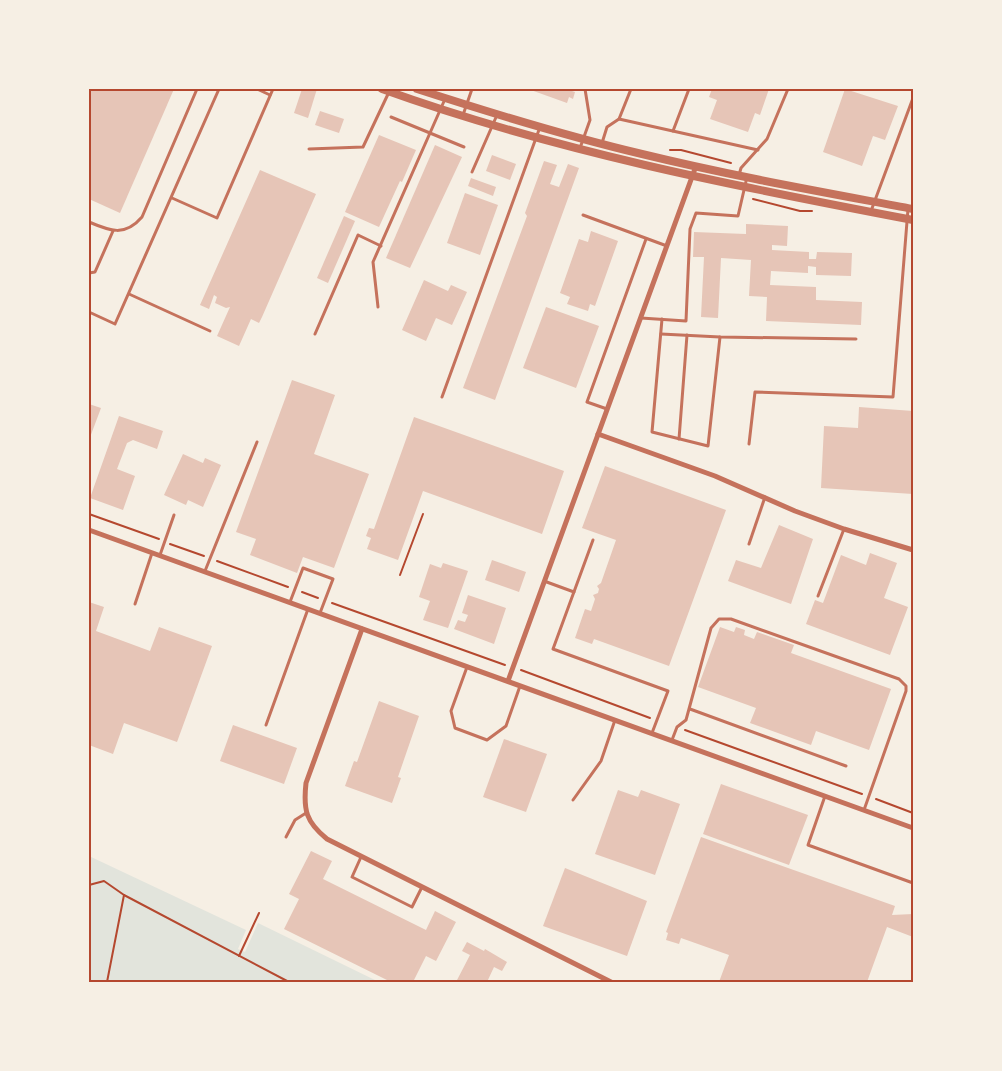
<svg xmlns="http://www.w3.org/2000/svg" width="1002" height="1071" font-family="Manrope,sans-serif">
<style>
.green{fill:#e2e4dc}
.building{fill:#e6c5b7}
.lines{fill:none;stroke-linecap:round;stroke-linejoin:round}
.path{stroke:#b5482f;stroke-width:2}
.service{stroke:#c5725c;stroke-width:3}
.minor{stroke:#c5725c;stroke-width:5}
.tertiary{stroke:#c5725c;stroke-width:8}
.neatline{fill:none;stroke:#b5482f;stroke-width:2}
</style>
<rect width="100%" height="100%" fill="#f6efe4"/>
<polygon class="green" points="89,856 246,930 238,949 245,952 258,923 379,982 89,982"/>
<g class="building">
<polygon points="89,89 174,89 120,213 89,199"/>
<polygon points="302,89 317,89 308,118 294,113"/>
<polygon points="528,89 572,89 572,91 575,92 573,99 569,97 567,103"/>
<polygon points="712,89 769,89 760,115 755,113 748,132 710,119 717,100 709,97"/>
<polygon points="845,89 898,106 885,140 873,136 862,166 823,152"/>
<polygon points="320,111 344,119 339,133 315,125"/>
<polygon points="379,135 416,150 402,182 400,181 379,227 345,212"/>
<polygon points="435,145 462,157 410,268 386,258"/>
<polygon points="492,155 516,164 510,180 486,171"/>
<polygon points="544,161 557,165 550,184 559,187 568,164 579,168 495,400 463,388 527,216 525,213"/>
<polygon points="260,170 316,194 262,317 259,323 251,319 239,346 217,336 230,307 226,308 215,303 217,297 214,295 209,309 200,305"/>
<polygon points="471,178 496,187 493,196 468,186"/>
<polygon points="465,193 498,205 480,255 447,243"/>
<polygon points="344,216 355,221 328,283 317,278"/>
<polygon points="746,224 788,226 787,246 772,245 772,250 809,252 809,259 816,259 817,252 852,253 851,276 816,275 816,267 808,266 808,273 771,271 770,285 816,287 816,300 862,302 861,325 766,321 767,297 749,296 751,260 721,258 718,318 701,317 704,257 693,257 694,232 746,234"/>
<polygon points="591,231 618,241 595,306 590,304 588,311 567,304 570,297 560,293 579,239 588,242"/>
<polygon points="424,280 448,291 451,285 467,292 452,325 436,318 426,341 402,330"/>
<polygon points="546,307 599,326 576,388 523,368"/>
<polygon points="292,380 335,395 314,454 369,474 334,568 303,557 297,573 250,555 256,539 236,532"/>
<polygon points="89,404 101,408 89,440"/>
<polygon points="859,407 913,411 913,494 821,488 824,426 858,428"/>
<polygon points="119,416 163,431 157,449 133,440 127,443 117,469 135,476 123,510 90,498"/>
<polygon points="414,417 564,471 542,534 423,491 398,560 367,549 371,538 366,536 369,528 374,529"/>
<polygon points="183,454 203,463 205,458 221,465 203,507 188,500 186,505 164,495"/>
<polygon points="605,466 726,510 669,666 594,639 592,644 575,638 585,609 591,611 595,599 593,595 598,593 599,589 597,586 601,583 616,540 582,528"/>
<polygon points="779,525 813,539 791,604 728,581 736,560 761,568"/>
<polygon points="870,553 897,563 884,598 908,607 890,655 806,624 815,600 823,603 841,555 866,565"/>
<polygon points="492,560 526,572 519,592 485,580"/>
<polygon points="443,563 468,571 448,628 423,620 430,601 419,597 430,564 441,568"/>
<polygon points="468,595 506,608 494,644 454,629 458,620 465,622 468,615 462,613"/>
<polygon points="89,602 104,607 96,631 150,651 159,627 212,646 177,742 124,723 113,754 89,745"/>
<polygon points="720,627 734,632 736,627 745,630 744,635 754,639 757,632 794,645 791,653 891,689 869,750 816,731 811,745 750,723 756,708 698,687"/>
<polygon points="379,701 419,716 398,777 401,778 392,803 345,786 354,761 357,762"/>
<polygon points="233,725 297,748 284,784 220,761"/>
<polygon points="504,739 547,754 526,812 483,797"/>
<polygon points="721,784 808,815 789,865 703,834"/>
<polygon points="618,790 638,797 641,790 680,804 655,875 595,854"/>
<polygon points="701,837 895,906 892,915 913,914 913,937 887,927 867,982 719,982 729,955 681,938 679,944 666,940 668,933 666,932"/>
<polygon points="311,851 332,861 323,879 426,930 435,911 456,922 436,961 426,956 413,982 391,982 284,929 299,899 289,894"/>
<polygon points="565,868 647,901 627,956 543,926"/>
<polygon points="467,942 484,951 485,949 507,962 502,971 494,967 487,982 456,982 470,955 462,951"/>
</g>
<g class="lines">
<g class="path">
<polyline points="670,150 681,150 731,163"/>
<polyline points="753,199 800,211 812,211"/>
<polyline points="89,514 159,539"/>
<polyline points="170,544 204,556"/>
<polyline points="217,561 288,587"/>
<polyline points="400,575 423,514"/>
<polyline points="302,592 318,598"/>
<polyline points="332,603 505,665"/>
<polyline points="521,670 650,718"/>
<polyline points="685,730 862,794"/>
<polyline points="876,799 913,813"/>
<polyline points="89,885 104,881 124,895 289,982"/>
<polyline points="239,956 259,913"/>
<polyline points="107,982 124,895"/>
</g>
<g class="service">
<polyline points="257,89 270,95"/>
<polyline points="463,115 472,89"/>
<polyline points="391,117 464,147"/>
<polyline points="619,119 758,150"/>
<polyline points="673,131 689,89"/>
<polyline points="602,143 607,127 619,119 631,89"/>
<polyline points="580,148 590,120 585,89"/>
<polyline points="309,149 363,147 389,92"/>
<polyline points="472,172 497,115"/>
<polyline points="739,175 741,168 767,139 788,89"/>
<polyline points="172,198 217,218 273,89"/>
<polyline points="871,211 913,98"/>
<polyline points="583,215 667,246"/>
<path d="M89,222C110,231 125,237 142,217L197,89"/>
<polyline points="89,273 95,272 113,231"/>
<polyline points="129,294 210,331"/>
<polyline points="378,307 373,262 445,99"/>
<polyline points="89,312 115,324 219,89"/>
<polyline points="641,318 686,321 690,229 696,213 738,216 747,177"/>
<polyline points="662,319 652,432 708,446 720,337"/>
<polyline points="315,334 358,235 381,246"/>
<polyline points="661,334 720,337 856,339"/>
<polyline points="442,397 540,127"/>
<polyline points="607,409 587,402 646,239"/>
<polyline points="679,439 687,335"/>
<polyline points="749,444 755,392 893,397 908,209"/>
<polyline points="593,540 553,649 668,691 652,733"/>
<polyline points="749,544 765,497"/>
<polyline points="160,555 174,515"/>
<polyline points="205,571 257,442"/>
<polyline points="544,581 574,592"/>
<polyline points="818,596 844,529"/>
<polyline points="290,602 303,568 333,579 320,613"/>
<polyline points="135,604 152,553"/>
<polyline points="467,667 451,711 455,728 487,740 506,726 520,686"/>
<polyline points="690,709 846,766"/>
<polyline points="266,725 308,609"/>
<polyline points="672,740 677,727 686,720 711,628 719,619 731,619 899,679 906,686 906,691 864,810"/>
<polyline points="825,796 808,845 913,883"/>
<polyline points="573,800 601,761 615,720"/>
<polyline points="286,837 295,820 306,813"/>
<polyline points="361,857 352,877 412,907 422,887"/>
</g>
<g class="minor">
<polyline points="598,434 715,476 795,511 844,529 913,550"/>
<polyline points="89,530 913,828"/>
<path d="M362,629L306,783C303,810 306,822 327,839L611,982"/>
<polyline points="508,681 696,166"/>
</g>
<g class="tertiary">
<path d="M382,89C554,151 734,186 913,220"/>
<path d="M417,89C491,113 566,136 642,154C732,176 823,192 913,209"/>
</g>
</g>
<rect width="1002" height="1071" fill="none" stroke="#f6efe4" stroke-width="180"/>
<rect x="90" y="90" width="822" height="891" class="neatline"/>
</svg>
